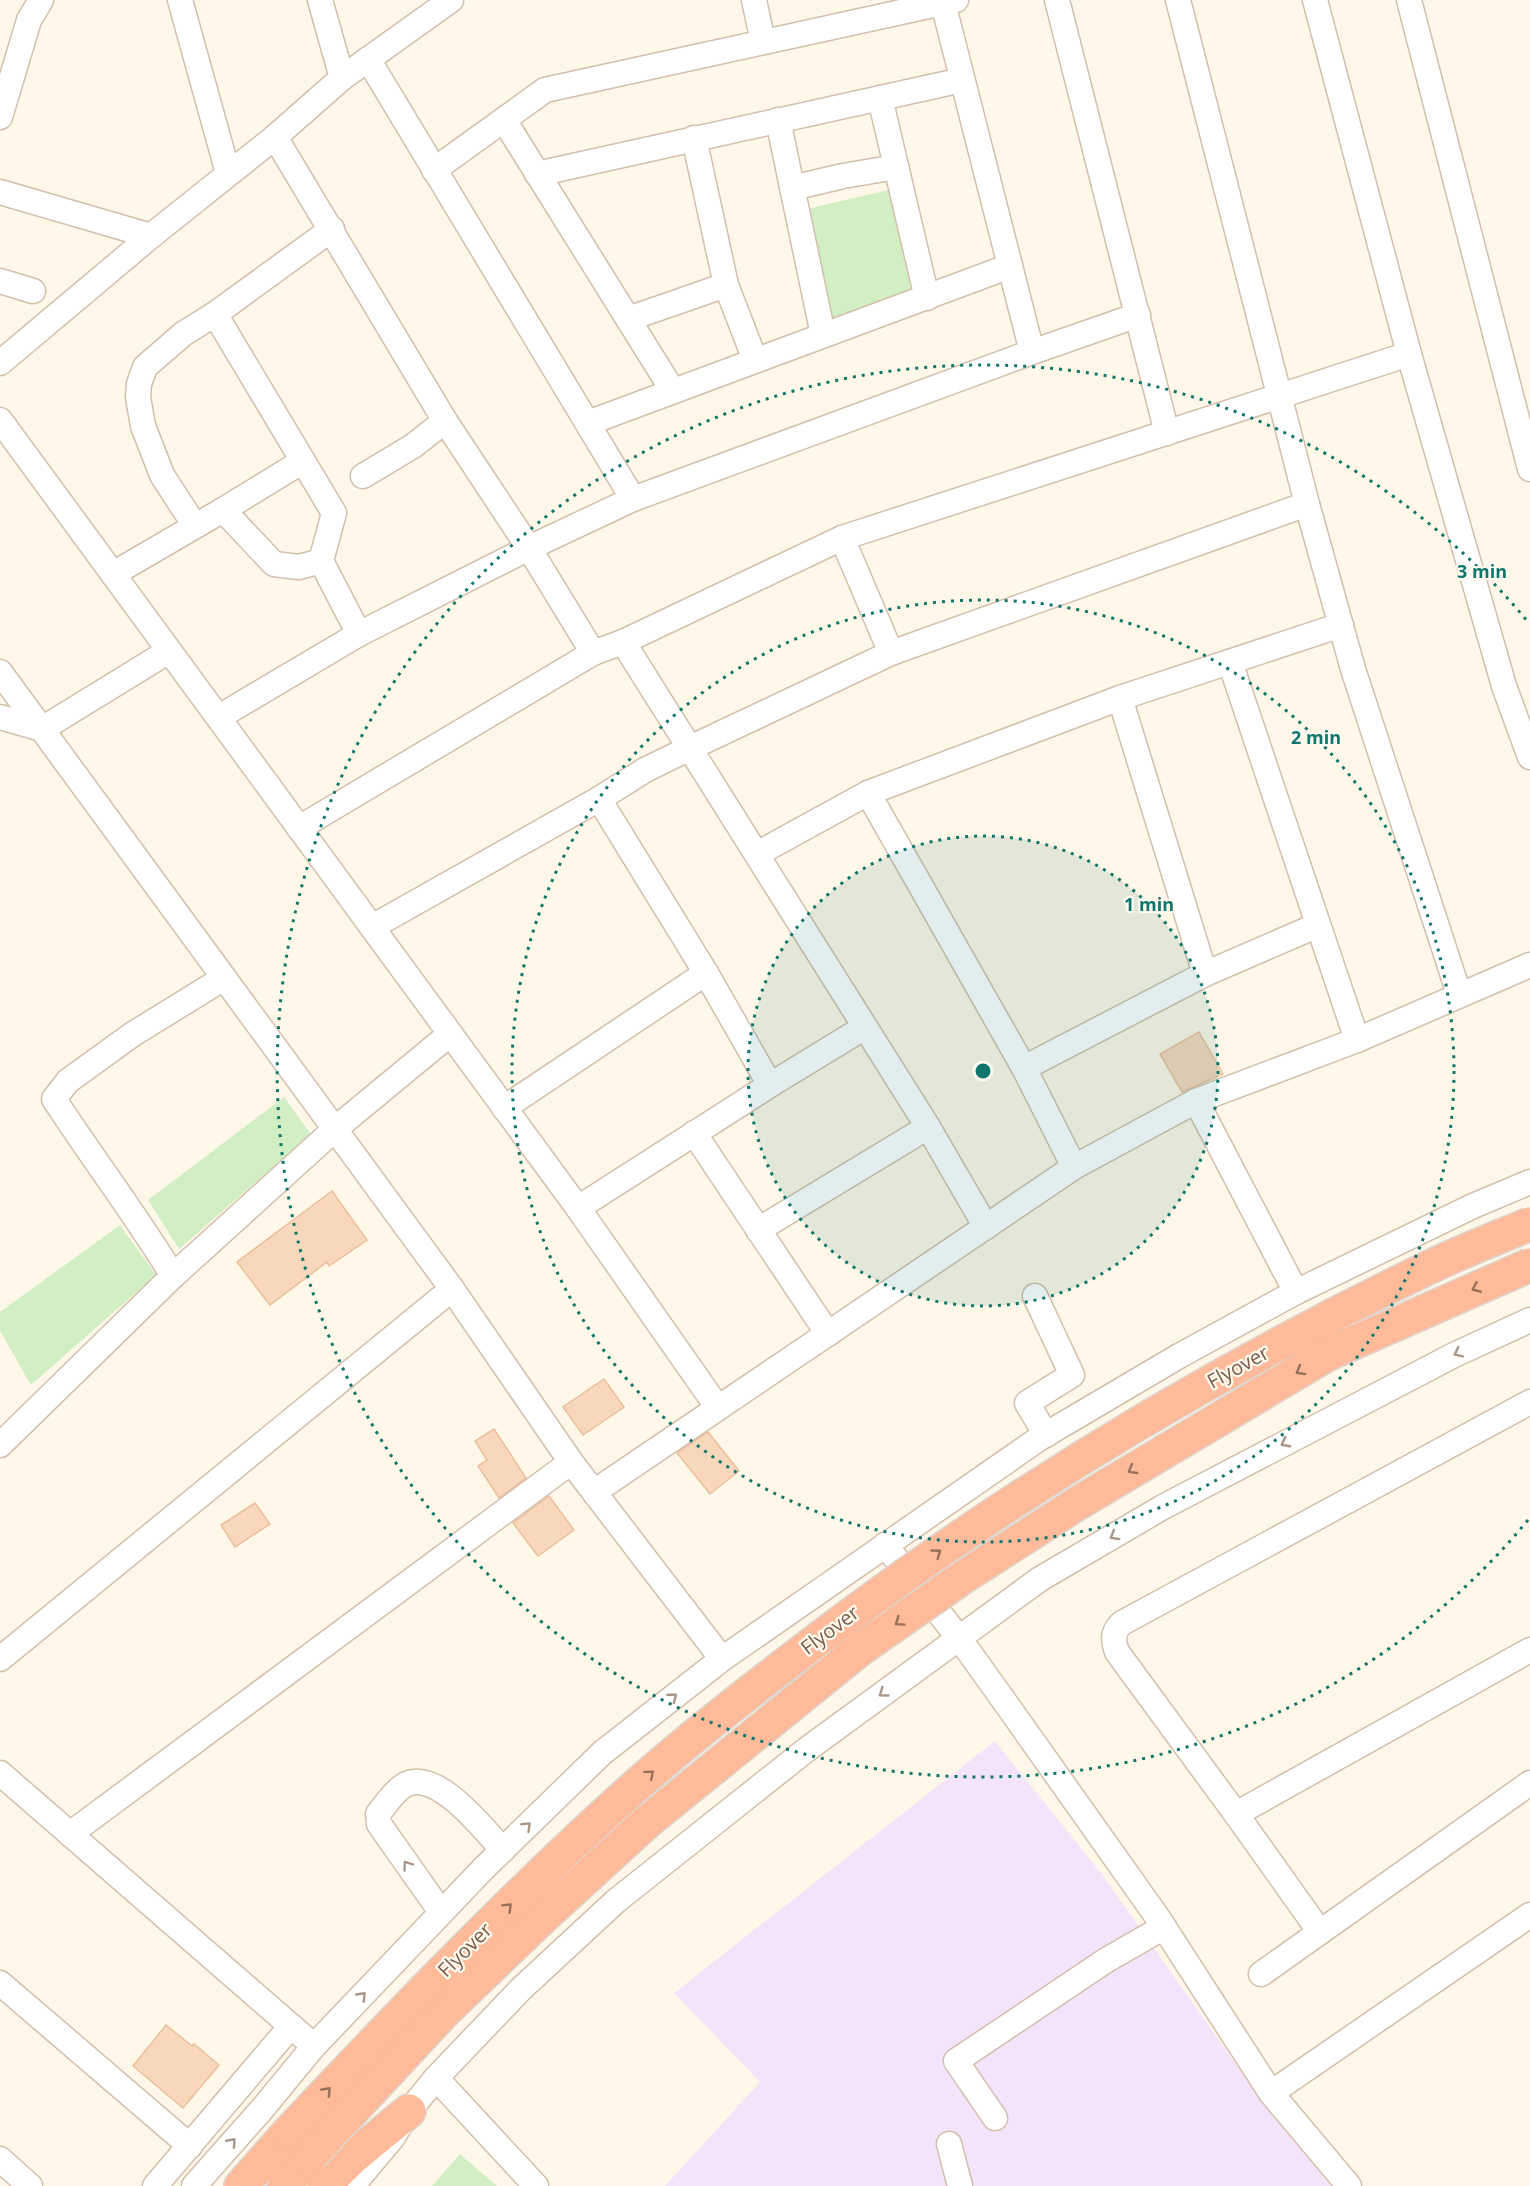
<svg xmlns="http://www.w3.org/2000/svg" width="1530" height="2186" font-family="'Open Sans',sans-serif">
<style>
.education{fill:#f4e4fb}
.green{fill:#d2efc4}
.building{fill:#f7d8bc;stroke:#ecbf9b;stroke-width:1.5}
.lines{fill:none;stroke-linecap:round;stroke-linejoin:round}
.minor-casing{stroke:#d3bfab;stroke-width:27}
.highway-casing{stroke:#ddd5cf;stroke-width:36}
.minor{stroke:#fff;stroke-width:24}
.highway{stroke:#ffba99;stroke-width:33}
.highway-bridge-casing{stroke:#ddd5cf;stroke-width:36;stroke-linecap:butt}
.highway-bridge{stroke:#ffba99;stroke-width:33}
.oneway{stroke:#967058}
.oneway2{stroke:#aa9688}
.ring{fill:none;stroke:#0f766e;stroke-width:3;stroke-dasharray:3 6}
.labels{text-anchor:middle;stroke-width:4.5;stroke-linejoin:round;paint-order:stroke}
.street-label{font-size:20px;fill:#7c5e48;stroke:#fffaf0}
.centre{fill:#0f766e;stroke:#fffaf0;stroke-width:3}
.ring-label{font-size:18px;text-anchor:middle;font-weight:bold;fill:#0f766e;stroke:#fffaf0;stroke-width:4.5;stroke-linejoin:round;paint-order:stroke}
</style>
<rect width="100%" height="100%" fill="#fff7e8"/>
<polygon class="education" points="995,1741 1101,1873 1268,2110 1331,2186 665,2186 760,2082 674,1993"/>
<g class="green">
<polygon points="888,190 916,294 830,323 803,210"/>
<polygon points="284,1097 311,1134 179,1249 148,1200"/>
<polygon points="120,1225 156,1275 31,1385 0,1331 0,1312"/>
<polygon points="460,2154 497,2186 432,2186"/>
</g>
<g class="building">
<polygon points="1199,1032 1223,1074 1182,1092 1160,1054"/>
<polygon points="332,1191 367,1240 329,1266 327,1262 270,1305 237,1262"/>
<polygon points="604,1379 624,1407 583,1435 563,1407"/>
<polygon points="494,1429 526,1478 499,1498 478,1466 487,1460 475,1441"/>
<polygon points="708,1432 739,1471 710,1494 677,1453"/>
<polygon points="549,1496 574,1530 538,1556 513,1523"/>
<polygon points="255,1503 270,1524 235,1547 221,1525"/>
<polygon points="166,2025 192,2046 194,2044 219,2065 183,2108 133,2066"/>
</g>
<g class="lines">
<defs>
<g id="minor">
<polyline points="180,0 228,173"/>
<polyline points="320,0 342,78"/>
<polyline points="754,0 763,42"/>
<polyline points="1057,0 1167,433"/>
<polyline points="1178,0 1307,504 1353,669 1459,994"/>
<polyline points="1315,0 1409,354 1504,686 1530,757"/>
<polyline points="1409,0 1530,469"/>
<polyline points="943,3 1032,352"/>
<polyline points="368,59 633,499"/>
<polyline points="880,98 927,298"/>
<polyline points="0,117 29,20 41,0"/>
<polyline points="504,120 673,391"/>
<polyline points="778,120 823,335"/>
<polyline points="275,137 445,421 529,548 593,653"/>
<polyline points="694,138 726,285 755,360"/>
<polyline points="434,170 545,90 956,0"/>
<polyline points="537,174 962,80"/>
<polyline points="792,188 843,176 896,167"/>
<polyline points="0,192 151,236"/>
<polyline points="0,281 33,291"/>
<polyline points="215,314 334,513 321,561 359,634"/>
<polyline points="628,319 726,285"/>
<polyline points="0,363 151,236 275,137 342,78 451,0"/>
<polyline points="0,420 578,1208 718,1408"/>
<polyline points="588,423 1010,266"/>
<polyline points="363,476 413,446 445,421"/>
<polyline points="223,510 303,461"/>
<polyline points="195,526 162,475 143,426 138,397 139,384 145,367 183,334 215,314 332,229"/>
<polyline points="842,538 891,653"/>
<polyline points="113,574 223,510 274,564 299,567 321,561"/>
<polyline points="623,642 928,1127 986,1227"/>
<polyline points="1230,662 1357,1040"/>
<polyline points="0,672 452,1289 571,1462 722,1659"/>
<polyline points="0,717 42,729 169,651"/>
<polyline points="219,717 359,634 529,548 633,499 1032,352 1138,315"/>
<polyline points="868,793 1024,1068 1074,1167"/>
<polyline points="599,799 645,770 690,748 891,653 1307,504"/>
<polyline points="299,828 593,653 623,642 842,538 1409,354"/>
<polyline points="757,854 868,793 1120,698"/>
<polyline points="372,927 599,799 706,973 770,1085"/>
<polyline points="1205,974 1318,925"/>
<polyline points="1024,1068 1205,974 1120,698 1341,625"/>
<polyline points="1196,1101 1296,1292"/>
<polyline points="504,1108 706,973"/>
<polyline points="694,1133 828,1334"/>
<polyline points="578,1208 770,1085 865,1027"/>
<polyline points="758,1230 928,1127"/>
<path d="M173,1276C136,1215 93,1159 54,1099L68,1081L133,1034L224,978"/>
<polyline points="1035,1296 1072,1375 1027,1403 1046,1435"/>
<polyline points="0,1445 173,1276 335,1129 450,1034"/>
<polyline points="594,1492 1074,1167 1196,1101 1357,1040 1530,965"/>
<polyline points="885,1545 959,1638 1007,1705 1158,1918 1271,2093 1349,2186"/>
<polyline points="0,1659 452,1289"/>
<polyline points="0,1773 314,2046"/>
<polyline points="1236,1814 1530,1650"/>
<polyline points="70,1834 571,1462"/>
<path d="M441,1912L379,1824L378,1814C386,1804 393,1793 403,1786C435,1765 484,1830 503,1850"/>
<path d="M1320,1932L1236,1814L1117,1652C1113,1640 1112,1632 1122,1623L1530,1402"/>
<polyline points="1261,1974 1530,1783"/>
<polyline points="0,1983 190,2146"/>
<polyline points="436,2078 536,2186"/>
<polyline points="1271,2093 1530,1915"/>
<polyline points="995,2118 956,2061 1105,1961 1164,1927"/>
<polyline points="949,2144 960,2186"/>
<polyline points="0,2159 30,2186"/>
<polyline points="155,2186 291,2026"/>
<polyline points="194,2186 263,2108 314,2046 484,1868 602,1753 722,1659 1040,1438 1179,1356 1296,1292 1473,1206 1530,1182"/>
<polyline points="352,2186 393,2137 409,2111 436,2078 521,1989 616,1901 806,1750 1040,1579 1163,1507 1454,1355 1530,1320"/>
</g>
<g id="highway">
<polyline points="241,2186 287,2134"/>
<polyline points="284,2186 311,2155"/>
<polyline points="324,2186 352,2158 409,2111"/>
</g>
</defs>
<use href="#minor" class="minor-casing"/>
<use href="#highway" class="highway-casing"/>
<use href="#minor" class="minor"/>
<use href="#highway" class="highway"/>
<defs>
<g id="highway-bridge">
<path d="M287,2134C397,2017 510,1899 629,1792C689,1738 753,1689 817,1640C1008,1495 1214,1371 1430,1267C1462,1251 1497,1238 1530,1224"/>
<polyline points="311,2155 445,2011 541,1919 647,1822 859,1650 962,1578 1075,1505 1328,1354 1530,1265"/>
</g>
</defs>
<use href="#highway-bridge" class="highway-bridge-casing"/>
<use href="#highway-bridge" class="highway-bridge"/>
</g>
<defs><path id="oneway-chevron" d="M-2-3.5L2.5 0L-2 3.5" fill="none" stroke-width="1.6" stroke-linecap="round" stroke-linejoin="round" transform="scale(1.5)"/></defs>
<g class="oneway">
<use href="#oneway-chevron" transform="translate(1476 1288) rotate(157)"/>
<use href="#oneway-chevron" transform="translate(1300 1371) rotate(150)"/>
<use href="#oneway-chevron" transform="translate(1132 1470) rotate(149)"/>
<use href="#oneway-chevron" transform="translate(937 1553) rotate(-36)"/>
<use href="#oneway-chevron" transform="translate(899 1622) rotate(145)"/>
<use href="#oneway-chevron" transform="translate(650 1774) rotate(-40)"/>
<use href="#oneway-chevron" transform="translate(508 1907) rotate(-45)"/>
<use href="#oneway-chevron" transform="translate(327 2091) rotate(-47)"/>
</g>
<g class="oneway2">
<use href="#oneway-chevron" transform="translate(1458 1353) rotate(154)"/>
<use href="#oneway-chevron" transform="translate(1285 1443) rotate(152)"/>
<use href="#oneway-chevron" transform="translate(1114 1536) rotate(149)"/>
<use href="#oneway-chevron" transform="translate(883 1693) rotate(144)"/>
<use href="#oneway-chevron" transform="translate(673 1697) rotate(-38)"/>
<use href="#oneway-chevron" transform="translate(527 1826) rotate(-44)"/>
<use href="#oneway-chevron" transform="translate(407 1865) rotate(-126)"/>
<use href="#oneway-chevron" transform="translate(362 1996) rotate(-46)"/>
<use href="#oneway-chevron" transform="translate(232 2142) rotate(-48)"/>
</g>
<circle cx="983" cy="1071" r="235" fill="#0f766e" fill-opacity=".12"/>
<g class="ring">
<circle cx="983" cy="1071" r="235"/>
<circle cx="983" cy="1071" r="471"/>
<path d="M1528 1520A706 706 0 1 1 1528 622"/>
</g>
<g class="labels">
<g class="street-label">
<text transform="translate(1238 1367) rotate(-29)" y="7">Flyover</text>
<text transform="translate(830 1630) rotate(-37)" y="7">Flyover</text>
<text transform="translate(465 1950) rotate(-45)" y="7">Flyover</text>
</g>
</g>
<circle cx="983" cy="1071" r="9" class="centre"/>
<g class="ring-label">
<text x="1482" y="578">3 min</text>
<text x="1316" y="744">2 min</text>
<text x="1149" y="911">1 min</text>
</g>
</svg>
